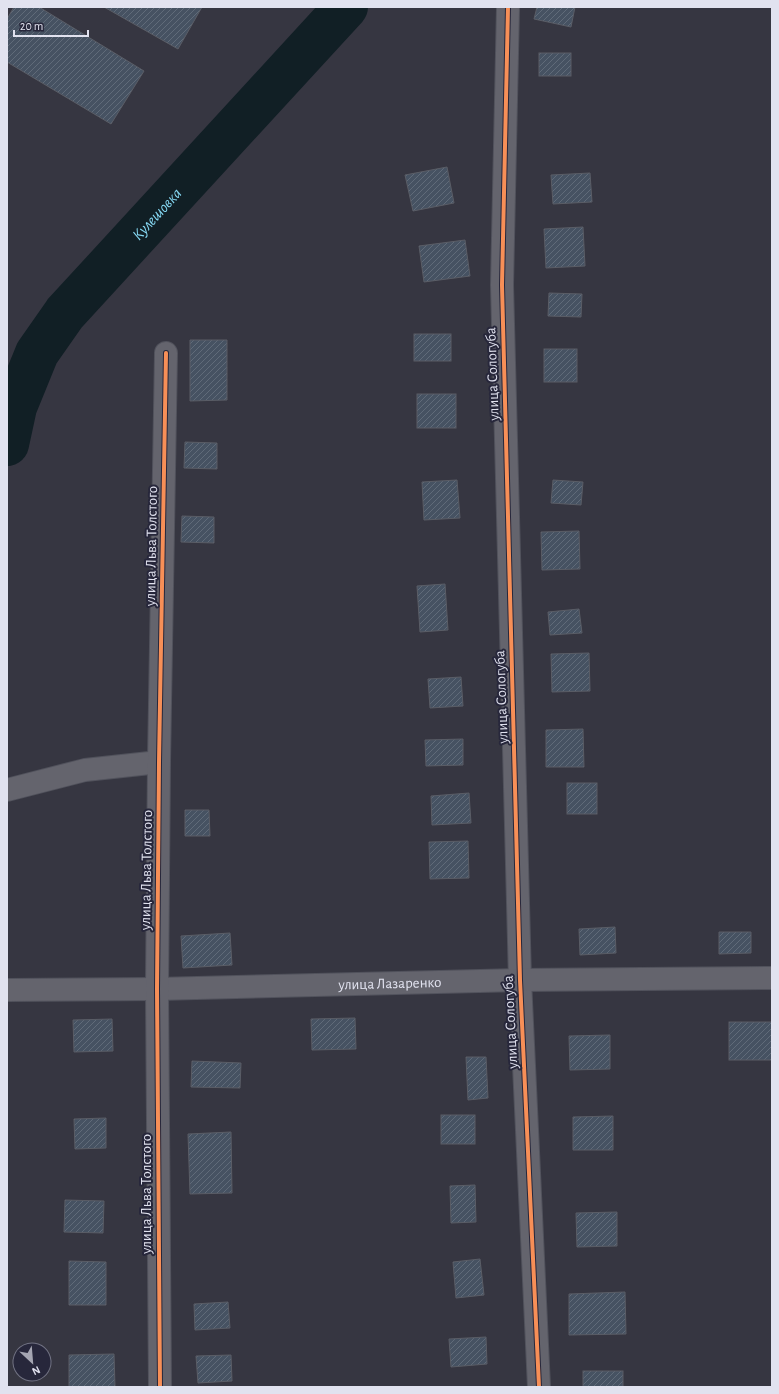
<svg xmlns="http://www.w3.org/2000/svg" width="779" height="1394" font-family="'Alegreya Sans',sans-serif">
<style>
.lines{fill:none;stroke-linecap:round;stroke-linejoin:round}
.river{stroke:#111f25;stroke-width:44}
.building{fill:url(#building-hatch);stroke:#5a5d66}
.minor-casing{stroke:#51525c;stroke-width:24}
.minor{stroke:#64646d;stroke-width:22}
.cycleway-casing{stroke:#27273b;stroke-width:6}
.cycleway{stroke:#f78f57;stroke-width:4}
.labels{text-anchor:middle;stroke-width:4;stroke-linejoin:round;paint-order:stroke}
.street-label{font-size:15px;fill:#e1e2ef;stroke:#27273b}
.water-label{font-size:16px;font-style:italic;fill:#86d9f4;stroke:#27273b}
</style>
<defs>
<pattern id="building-hatch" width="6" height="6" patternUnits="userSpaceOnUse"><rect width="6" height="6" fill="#465262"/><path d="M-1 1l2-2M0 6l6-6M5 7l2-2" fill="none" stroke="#606b79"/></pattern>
</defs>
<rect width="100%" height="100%" fill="#363641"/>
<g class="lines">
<path class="river" id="s1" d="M7,444L15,407L37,353L65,313L346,7"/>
</g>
<g class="building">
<polygon points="14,7 39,7 144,71 111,124 7,62 7,19"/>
<polygon points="104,7 202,7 178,49"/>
<polygon points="537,7 575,7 571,27 534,19"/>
<rect x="539" y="53" width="32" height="23"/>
<polygon points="447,167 454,203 413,211 405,175"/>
<polygon points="590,173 592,202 553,204 551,175"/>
<polygon points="583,227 585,266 546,268 544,229"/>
<polygon points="465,240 470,276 424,282 419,246"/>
<polygon points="549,293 582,294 581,317 548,316"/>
<rect x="414" y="334" width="37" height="27"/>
<polygon points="190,340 227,340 227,400 190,401"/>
<rect x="544" y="349" width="33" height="33"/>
<rect x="417" y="394" width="39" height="34"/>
<polygon points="185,442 217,443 217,469 184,468"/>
<polygon points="457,480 460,518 424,520 422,482"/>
<polygon points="553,480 583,482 581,505 551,503"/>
<polygon points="182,516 214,517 214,543 181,542"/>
<polygon points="579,531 580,569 542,570 541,532"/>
<polygon points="445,584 448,630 420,632 417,586"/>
<polygon points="579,609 582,633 550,635 548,612"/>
<polygon points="589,653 590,691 552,692 551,654"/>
<polygon points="461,677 463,706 430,708 428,679"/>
<polygon points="583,729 584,767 546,767 546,730"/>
<polygon points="463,739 463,765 426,766 425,740"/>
<rect x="567" y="783" width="30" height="31"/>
<polygon points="469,793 471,823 432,825 431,796"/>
<polygon points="185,810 209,810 210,836 185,836"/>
<polygon points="468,841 469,878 430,879 429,842"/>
<polygon points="615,927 616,953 580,955 579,929"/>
<polygon points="719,932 751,932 751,953 719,954"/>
<polygon points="230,933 232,965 183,968 181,936"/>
<polygon points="355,1018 356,1049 312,1050 311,1019"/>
<polygon points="112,1019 113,1051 74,1052 73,1020"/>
<rect x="729" y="1022" width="43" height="38"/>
<polygon points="610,1035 610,1069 570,1070 569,1036"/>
<polygon points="466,1057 486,1057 488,1098 468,1100"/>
<polygon points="192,1061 241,1063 240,1088 191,1087"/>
<rect x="441" y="1115" width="34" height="29"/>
<polygon points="613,1116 613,1150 573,1150 573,1117"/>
<polygon points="106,1118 106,1148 75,1149 74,1119"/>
<polygon points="231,1132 232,1193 190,1194 188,1134"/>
<polygon points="475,1185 476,1222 451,1223 450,1186"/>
<polygon points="65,1200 104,1201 103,1233 64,1232"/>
<polygon points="617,1212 617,1246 577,1247 576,1213"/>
<polygon points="480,1259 484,1295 456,1298 453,1262"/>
<polygon points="69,1261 106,1262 106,1305 69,1305"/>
<polygon points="625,1292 626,1334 569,1335 569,1294"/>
<polygon points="228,1302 230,1328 195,1330 194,1304"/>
<polygon points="486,1337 487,1364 451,1367 449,1339"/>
<polygon points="114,1354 115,1387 69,1387 69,1355"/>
<polygon points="231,1355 232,1381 198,1383 196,1356"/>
<rect x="583" y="1371" width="40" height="16"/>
</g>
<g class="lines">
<defs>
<g id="minor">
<polyline points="508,7 502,285 520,980 539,1387"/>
<polyline points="7,790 85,770 159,762"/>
<path id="s2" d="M7,990L157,989L520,980L772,978"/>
<polyline points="160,1387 157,989 159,762 166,353"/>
</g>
</defs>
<use href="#minor" class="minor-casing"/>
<use href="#minor" class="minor"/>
<defs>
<g id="cycleway">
<polyline points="508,7 502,285 520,980 539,1387"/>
<polyline points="160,1387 157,989 159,762 166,353"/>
</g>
</defs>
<use href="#cycleway" class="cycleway-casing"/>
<use href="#cycleway" class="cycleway"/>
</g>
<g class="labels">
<g class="street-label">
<text transform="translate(492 374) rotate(-92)" y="5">улица Сологуба</text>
<text transform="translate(151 546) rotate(-89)" y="5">улица Льва Толстого</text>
<text transform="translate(501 697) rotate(-92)" y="5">улица Сологуба</text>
<text transform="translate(146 870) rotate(-89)" y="5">улица Льва Толстого</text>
<text dy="5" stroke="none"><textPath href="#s2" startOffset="383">улица Лазаренко</textPath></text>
<text transform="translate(510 1022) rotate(-93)" y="5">улица Сологуба</text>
<text transform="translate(146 1194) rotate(-90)" y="5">улица Льва Толстого</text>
</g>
<g class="water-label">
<text dy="6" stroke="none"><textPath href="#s1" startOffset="280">Кулешовка</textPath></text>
</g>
</g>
<rect width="779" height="1394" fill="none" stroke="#e1e2ef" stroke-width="16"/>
<g transform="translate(32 1362) rotate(154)"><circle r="19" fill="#27273b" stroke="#717283"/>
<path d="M0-3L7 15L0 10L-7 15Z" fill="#a5a6b2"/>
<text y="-6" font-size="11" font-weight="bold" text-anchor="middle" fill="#e1e2ef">N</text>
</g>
<path d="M14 30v6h74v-6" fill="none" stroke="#e1e2ef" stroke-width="2"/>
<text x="20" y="30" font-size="12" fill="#e1e2ef" stroke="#27273b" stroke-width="3" paint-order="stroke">20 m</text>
</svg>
